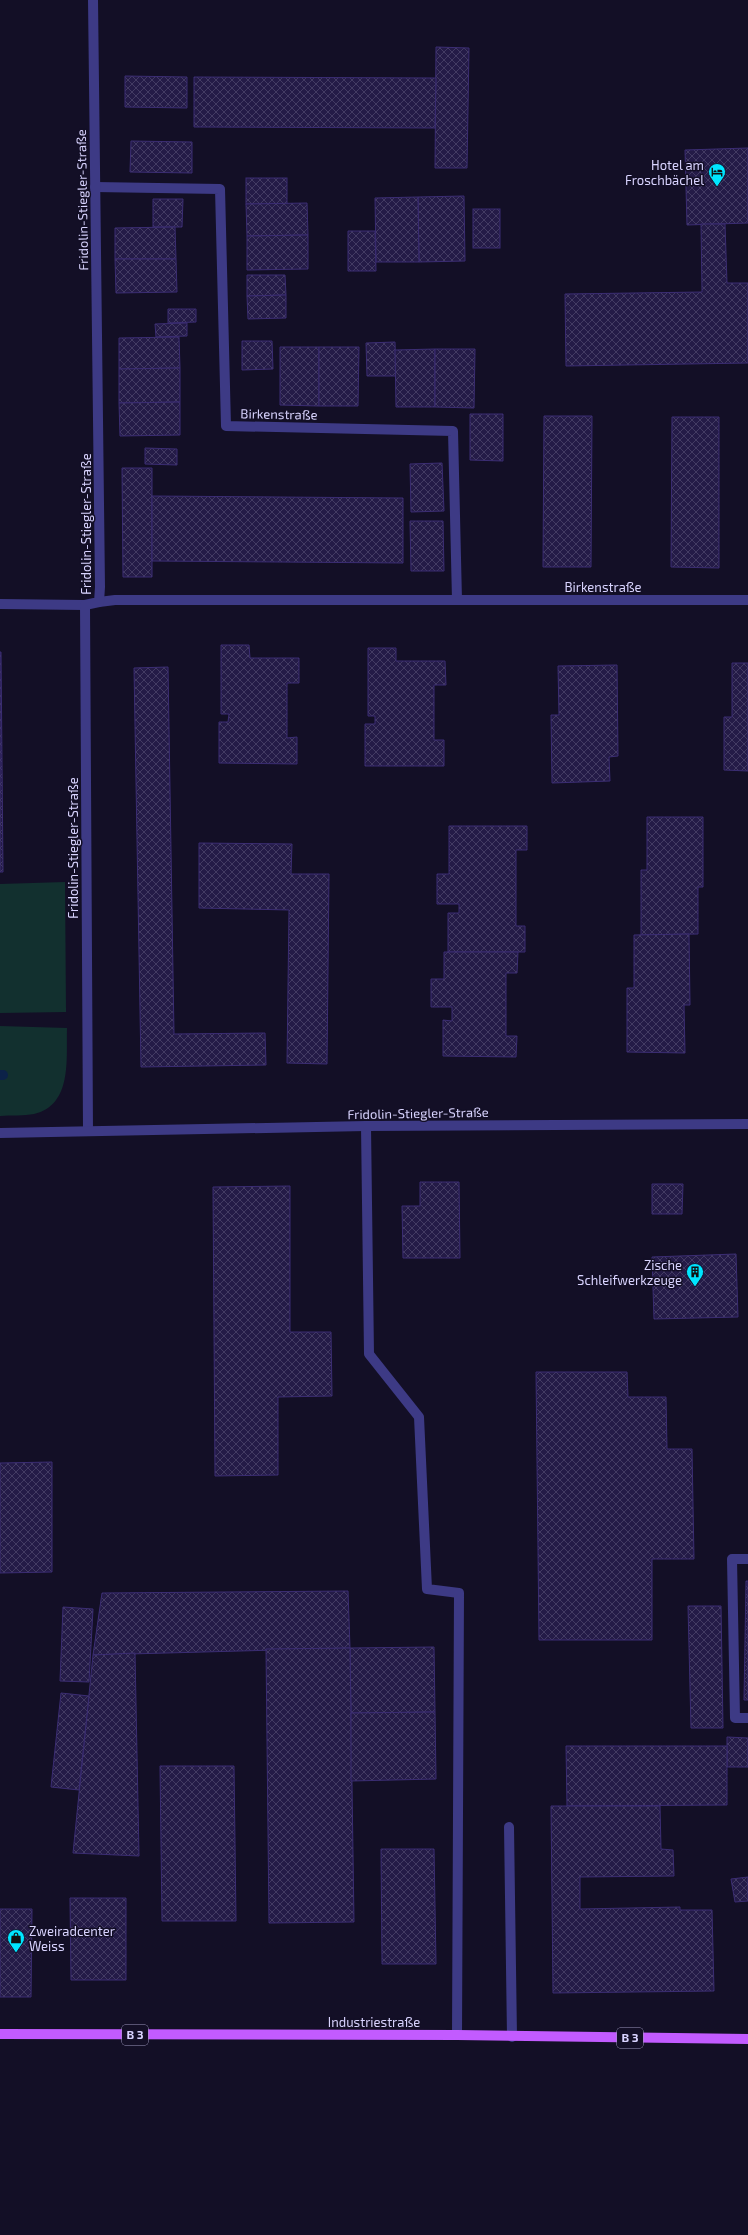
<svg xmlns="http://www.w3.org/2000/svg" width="748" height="2235" font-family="'Exo 2',sans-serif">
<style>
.green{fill:#12302f}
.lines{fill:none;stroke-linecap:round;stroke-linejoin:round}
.stream{stroke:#0c2248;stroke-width:10}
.building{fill:url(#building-cross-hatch);stroke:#3b2d73}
.minor{stroke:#3d3a85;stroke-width:10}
.major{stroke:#c25bff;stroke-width:10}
.labels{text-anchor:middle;stroke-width:3;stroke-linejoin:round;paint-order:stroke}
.shield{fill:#130f26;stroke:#9e99be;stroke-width:1}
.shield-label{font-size:12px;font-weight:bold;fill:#d9d4ff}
.poi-label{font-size:13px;fill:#d9d4ff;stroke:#130f26;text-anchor:end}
.street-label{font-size:13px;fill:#d9d4ff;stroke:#130f26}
</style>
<defs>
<pattern id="building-cross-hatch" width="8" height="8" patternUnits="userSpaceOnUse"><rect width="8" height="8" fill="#241b47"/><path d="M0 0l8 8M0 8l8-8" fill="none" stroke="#433b63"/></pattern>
</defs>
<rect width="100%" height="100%" fill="#130f26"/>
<g class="green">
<polygon points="65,882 66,1012 0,1013 0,884"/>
<path d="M0,1026L67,1028C66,1058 73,1105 34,1114C24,1116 11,1115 0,1116Z"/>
</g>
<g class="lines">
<polyline class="stream" points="0,1075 3,1075"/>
</g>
<g class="building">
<polygon points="436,47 469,48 467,168 435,168"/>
<polygon points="125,76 187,77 187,108 125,107"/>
<polygon points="194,77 436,78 435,128 194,127"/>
<polygon points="131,141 192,142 192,173 130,172"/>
<polygon points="748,148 748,223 687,225 685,150"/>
<rect x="246" y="178" width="41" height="26"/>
<polygon points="464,196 465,261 419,262 418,197"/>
<polygon points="418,197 419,262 376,262 375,198"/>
<polygon points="153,199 183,199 182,227 153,227"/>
<polygon points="307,203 308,235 247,236 246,204"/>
<rect x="473" y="209" width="27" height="39"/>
<polygon points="701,224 725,224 727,283 748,283 748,363 566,366 565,294 702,292"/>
<polygon points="175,227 176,259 115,259 115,228"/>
<polygon points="348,231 375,231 376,271 348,271"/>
<polygon points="308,235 308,269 247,270 247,236"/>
<polygon points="115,259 176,259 177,292 116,293"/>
<polygon points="247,275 285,275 286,295 247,296"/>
<polygon points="286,295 286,318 248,319 247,296"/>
<polygon points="168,309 196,309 196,322 168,323"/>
<polygon points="187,323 187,336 156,337 155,324"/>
<polygon points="179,337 180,368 119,369 119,338"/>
<polygon points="242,341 272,341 273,369 242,370"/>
<polygon points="395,342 396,376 367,376 366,343"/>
<polygon points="280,347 319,347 319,406 280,405"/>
<polygon points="319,347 359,347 358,406 319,406"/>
<polygon points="435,349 435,407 396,407 395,350"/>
<polygon points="435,349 475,349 474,408 435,407"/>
<polygon points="180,368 180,402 119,403 119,369"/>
<polygon points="180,402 180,435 120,436 119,403"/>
<polygon points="470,414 503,414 503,461 470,460"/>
<polygon points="544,416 592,416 591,567 543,567"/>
<polygon points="672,417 719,417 719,568 671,567"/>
<polygon points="145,448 177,449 177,465 145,464"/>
<polygon points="442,463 444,511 411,512 410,464"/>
<polygon points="122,468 152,468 152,577 123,577"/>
<polygon points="152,496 403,498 403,563 152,561"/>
<polygon points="410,521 443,521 444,571 411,571"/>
<polygon points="221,645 249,645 250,658 299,658 299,683 287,683 287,738 297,737 297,764 219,763 219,722 228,722 229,714 221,714"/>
<polygon points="368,648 396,648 396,661 445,661 446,685 434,685 434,740 444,740 444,766 365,766 365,724 375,724 375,716 368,716"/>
<polygon points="0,652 1,652 3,872 0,872"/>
<polygon points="732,663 748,663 748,771 724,770 724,717 732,717"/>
<polygon points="617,665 618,756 609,757 610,781 552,783 551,715 559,715 558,666"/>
<polygon points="168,667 174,1034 265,1033 266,1065 141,1067 134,668"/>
<polygon points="647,817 703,817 703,887 698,887 698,934 641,935 641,870 647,870"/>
<polygon points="449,826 527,826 527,850 516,850 516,926 525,926 525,952 448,952 448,913 459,913 459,904 437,904 437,874 449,874"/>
<polygon points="199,843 292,844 291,874 329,874 327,1064 287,1063 289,910 199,908"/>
<polygon points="689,934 690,1005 684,1005 685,1053 627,1052 627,988 634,988 634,935"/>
<polygon points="444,952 518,952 517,973 506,973 506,1036 517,1036 516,1057 443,1056 443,1020 452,1021 452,1007 431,1007 431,979 444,979"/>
<polygon points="420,1182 459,1182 460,1258 403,1258 402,1206 420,1206"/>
<polygon points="652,1184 683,1184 682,1214 652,1214"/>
<polygon points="290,1186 290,1332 331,1332 332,1396 278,1397 278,1475 215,1476 213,1187"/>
<polygon points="736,1254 738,1317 654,1319 652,1257"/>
<polygon points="536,1372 627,1372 628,1397 666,1397 667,1449 692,1449 694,1559 652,1559 652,1640 539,1640"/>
<polygon points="52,1462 52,1572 0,1573 0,1463"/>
<polygon points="746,1581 748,1581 748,1700 744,1700"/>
<polygon points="348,1591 350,1648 93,1655 102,1593"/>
<polygon points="688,1606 721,1606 723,1728 691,1728"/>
<polygon points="63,1607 93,1609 89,1682 60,1681"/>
<polygon points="434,1647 435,1712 351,1713 350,1648"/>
<polygon points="350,1648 354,1922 269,1923 266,1649"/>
<polygon points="135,1653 139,1856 73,1853 93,1655"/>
<polygon points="61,1693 89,1696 79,1790 51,1787"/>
<polygon points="435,1712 436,1779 351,1781 351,1713"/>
<polygon points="727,1737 748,1738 748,1767 727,1767"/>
<polygon points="566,1746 727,1746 727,1805 567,1806"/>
<polygon points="160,1766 234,1766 236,1921 162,1921"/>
<polygon points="551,1806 660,1806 661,1849 673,1850 674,1876 580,1877 580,1909 680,1907 680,1910 712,1910 714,1991 553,1993"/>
<polygon points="381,1849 434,1849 436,1964 382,1964"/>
<polygon points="748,1877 748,1901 735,1902 731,1879"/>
<polygon points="70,1898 126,1898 126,1980 71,1980"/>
<polygon points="0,1909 32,1909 31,1997 0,1997"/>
</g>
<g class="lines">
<g class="minor">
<polyline points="95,187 220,189 226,426 453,431 457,600"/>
<polyline points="99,602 115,600 748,600"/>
<polyline points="0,604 85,605"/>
<polyline points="366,1126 369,1354 419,1417 427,1589 459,1593 457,2035"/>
<polyline points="88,1131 85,605 99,602 100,587 93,0"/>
<polyline points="0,1133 366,1126 748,1124"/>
<polyline points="748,1559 732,1559 735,1718 748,1718"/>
<polyline points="509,1827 512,2037"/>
</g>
<polyline class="major" points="0,2034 457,2035 748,2039"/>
</g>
<defs>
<symbol id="hotel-pin" viewBox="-11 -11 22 30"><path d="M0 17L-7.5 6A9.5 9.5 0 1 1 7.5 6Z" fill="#00e5ff" stroke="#130f26"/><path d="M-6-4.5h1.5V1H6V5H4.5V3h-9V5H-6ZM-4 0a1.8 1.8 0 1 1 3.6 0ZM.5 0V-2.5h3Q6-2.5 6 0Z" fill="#111"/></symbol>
<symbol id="building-pin" viewBox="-11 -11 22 30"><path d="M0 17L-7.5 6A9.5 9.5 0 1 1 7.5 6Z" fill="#00e5ff" stroke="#130f26"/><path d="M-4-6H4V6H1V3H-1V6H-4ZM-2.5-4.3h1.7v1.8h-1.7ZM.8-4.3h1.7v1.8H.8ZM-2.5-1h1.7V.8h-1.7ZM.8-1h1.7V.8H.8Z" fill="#111"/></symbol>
<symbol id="shop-pin" viewBox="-11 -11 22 30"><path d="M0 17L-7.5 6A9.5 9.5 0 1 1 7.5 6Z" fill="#00e5ff" stroke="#130f26"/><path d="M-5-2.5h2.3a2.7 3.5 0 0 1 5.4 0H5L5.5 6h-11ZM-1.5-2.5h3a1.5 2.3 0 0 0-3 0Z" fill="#111"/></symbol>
</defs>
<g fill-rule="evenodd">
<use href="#hotel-pin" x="707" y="162" width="20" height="27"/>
<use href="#building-pin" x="685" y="1262" width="20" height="27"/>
<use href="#shop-pin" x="6" y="1928" width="20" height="27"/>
</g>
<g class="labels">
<g class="shield">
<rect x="122" y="2025" width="26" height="20" rx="3"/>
<rect x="617" y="2028" width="26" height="20" rx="3"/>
</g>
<g class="shield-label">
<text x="135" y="2039">B 3</text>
<text x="630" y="2042">B 3</text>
</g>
<g class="poi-label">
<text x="704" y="170">Hotel am<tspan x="704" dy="15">Froschbächel</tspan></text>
<text x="682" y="1270">Zische<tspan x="682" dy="15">Schleifwerkzeuge</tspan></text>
<text x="29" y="1936" text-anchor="start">Zweiradcenter<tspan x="29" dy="15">Weiss</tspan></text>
</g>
<g class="street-label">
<text transform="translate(82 200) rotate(-91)" y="5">Fridolin-Stiegler-Straße</text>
<text transform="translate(279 414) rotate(1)" y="5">Birkenstraße</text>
<text transform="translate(86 524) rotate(-90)" y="5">Fridolin-Stiegler-Straße</text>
<text x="603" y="592">Birkenstraße</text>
<text transform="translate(73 848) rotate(-90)" y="5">Fridolin-Stiegler-Straße</text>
<text transform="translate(418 1113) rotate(-1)" y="5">Fridolin-Stiegler-Straße</text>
<text x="374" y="2027">Industriestraße</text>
</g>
</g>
</svg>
